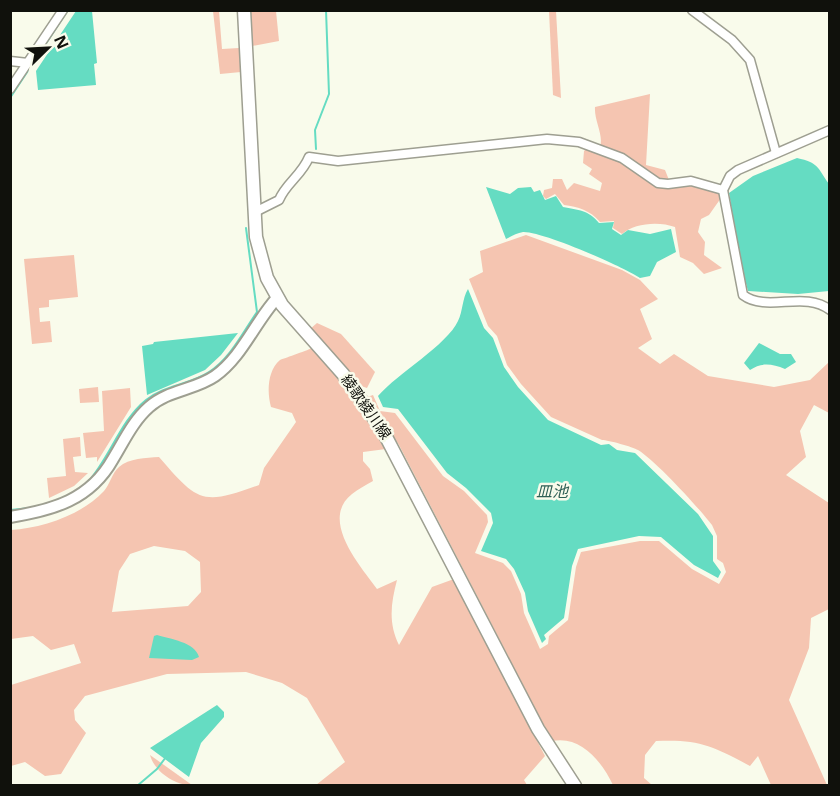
<svg xmlns="http://www.w3.org/2000/svg" width="840" height="796" font-family="'Noto Sans','Noto Sans JP',sans-serif">
<style>
.green{fill:#f5c5b1;fill-rule:evenodd}
.water{fill:#65dcc2}
.lines{fill:none;stroke-linecap:round;stroke-linejoin:round}
.stream{stroke:#65dcc2;stroke-width:2}
.minor-casing{stroke:#9e9f91;stroke-width:11}
.tertiary-casing{stroke:#9e9f91;stroke-width:14}
.secondary-casing{stroke:#9e9f91;stroke-width:15}
.minor{stroke:#fff;stroke-width:8}
.tertiary{stroke:#fff;stroke-width:10}
.secondary{stroke:#fff;stroke-width:12}
.labels{text-anchor:middle;stroke-width:5;stroke-linejoin:round;paint-order:stroke}
.street-label{font-size:15px;fill:#10110c;stroke:#f9fbeb}
.water-label{font-size:16px;font-style:italic;fill:#2f6156;stroke:#f9fbeb}
</style>
<rect width="100%" height="100%" fill="#f9fbeb"/>
<g class="green">
<polygon points="213,11 219,11 222,49 239,48 241,72 220,74"/>
<polygon points="251,11 276,11 279,41 252,46"/>
<polygon points="549,11 556,11 561,98 553,95"/>
<path d="M650,94L646,165L665,170L669,180L717,190L721,198L709,215L701,219L698,232L705,242L704,255L722,268L704,274L693,263L680,257L675,227C659,221 634,223 622,234L613,228L614,221L600,222C590,210 578,207 564,205L555,194L546,199L543,196L544,190L552,188L553,179H562L567,190L574,183L600,191L602,183L589,174L592,169L583,163L584,151L591,144L600,147C604,135 594,121 595,107Z"/>
<path d="M526,235L622,270L640,280L658,299L640,309L652,339L638,348L660,364L674,354L708,376L774,387L810,380L829,362V413L814,405L800,431L806,457L786,475L829,503V609L811,618L809,648L789,700L827,785H771L758,756L750,766C713,746 699,739 656,741L645,755L644,778L652,785H613C602,762 581,735 552,741L399,445L367,397L373,395L380,411L395,413L443,476L464,491L487,515L488,522L475,553L503,563L511,571L521,594L524,613L540,649L548,644L549,636L568,620L576,567L581,552L640,541H659L692,569L719,584L726,572L723,563L717,559V536L712,525C698,507 656,461 638,450C633,447 608,440 602,440L551,417L521,384L507,365L497,336L488,326L469,279L483,272L480,251Z"/>
<polygon points="74,255 78,297 49,300 49,307 39,308 40,322 50,321 52,342 32,344 24,259"/>
<polygon points="317,323 341,334 375,372 367,388 361,386 309,330"/>
<path d="M312,348C343,379 367,410 386,449L363,452V461L370,469L373,481C366,485 358,489 352,494C319,520 361,567 377,589L397,580C391,603 388,623 399,645L432,587L454,579L545,756L524,780L527,785H316L345,762L307,698L282,683L246,672L167,674L85,696L74,710L75,720L86,733L61,774L45,776L25,762L11,766V685L81,663L74,644L51,650L33,636L11,639V530C42,528 82,515 104,491C110,484 112,473 119,467C129,458 146,458 159,457C198,502 202,506 259,485L264,468L296,422L292,413L271,407C267,393 267,371 280,360C282,359 306,351 312,348ZM154,546L185,551L200,562L201,592L188,606L112,612L119,571L130,554Z"/>
<polygon points="98,387 99,402 80,403 79,389"/>
<polygon points="130,388 131,407 97,462 97,457 86,458 83,433 104,431 102,391"/>
<polygon points="80,437 81,456 73,457 75,472 88,473 74,486 49,498 47,478 66,476 63,439"/>
<path d="M150,755L192,785C175,786 154,771 150,755Z"/>
</g>
<g class="water">
<polygon points="76,11 92,11 97,63 94,64 96,85 38,90 36,71"/>
<path d="M797,158C819,163 817,167 829,184V291L798,294L748,291L740,261L729,193L753,176Z"/>
<path d="M486,187L510,194L518,188L531,187L534,192L540,190L545,200L556,196L563,207C578,210 589,210 599,223L614,222L612,229L621,235L628,230L650,234L671,229L676,252L657,262L650,276L640,278C624,267 542,231 523,232C517,233 512,236 506,239Z"/>
<path d="M468,289L484,328L493,338L504,367L518,387L548,420L601,445L609,444L617,450L635,453L698,514L713,536V561L721,572L718,578L694,565L661,537L639,536L578,549L572,566L564,618L544,635L546,639L542,643L528,611L525,593L514,569L506,559L481,551L493,523L491,513L466,488L447,473L398,409L383,407L378,396C398,373 447,345 458,321C463,311 462,299 468,289Z"/>
<polygon points="238,333 221,355 205,370 147,395 142,346 153,344 154,342"/>
<path d="M759,343L780,354H791L796,362L785,369C772,364 762,362 750,370L744,363Z"/>
<path d="M157,635C170,639 195,642 199,657L192,660L149,658L154,636Z"/>
<polygon points="217,705 224,712 224,717 201,743 189,777 150,748"/>
</g>
<g class="lines">
<g class="stream">
<polyline points="10,98 68,10"/>
<polyline points="316,149 315,130 329,94 326,10"/>
<path d="M88,482C110,458 120,421 146,400C164,385 189,385 209,372C230,359 243,332 257,312L246,228"/>
<polyline points="10,510 31,508"/>
<polyline points="137,786 157,769 166,757"/>
</g>
<defs>
<g id="minor">
<polyline points="692,10 732,40 750,60 776,153"/>
<polyline points="10,61 28,63"/>
<polyline points="10,89 63,10"/>
<path d="M830,130L738,170L730,176L723,190L743,295C767,313 805,290 830,310"/>
<path d="M255,212L279,200C286,183 302,175 309,157L338,161L547,139L579,142L622,158L658,183L668,184L691,181L723,190"/>
</g>
<path id="tertiary" d="M10,517C53,510 90,500 113,459C124,441 133,421 149,407C168,390 195,390 215,376C242,357 255,322 277,298"/>
<polyline id="secondary" points="244,10 256,237 267,278 282,305 343,374 383,431 538,729 575,786"/>
</defs>
<use href="#minor" class="minor-casing"/>
<use href="#tertiary" class="tertiary-casing"/>
<use href="#secondary" class="secondary-casing"/>
<use href="#minor" class="minor"/>
<use href="#tertiary" class="tertiary"/>
<use href="#secondary" class="secondary"/>
</g>
<g class="labels">
<g class="street-label">
<text transform="translate(366 407) rotate(55)" y="5">綾歌綾川線</text>
</g>
<g class="water-label">
<text x="552" y="497">皿池</text>
</g>
</g>
<rect width="840" height="796" fill="none" stroke="#10110c" stroke-width="24"/>
<g transform="translate(48 48) rotate(66)" stroke="#f9fbeb" stroke-width="4.5" paint-order="stroke">
<path d="M0-4.5L10 22L0 15L-10 22Z" fill="#10110c"/>
<text y="-9" font-size="16" font-weight="bold" text-anchor="middle" fill="#10110c">N</text>
</g>
</svg>
